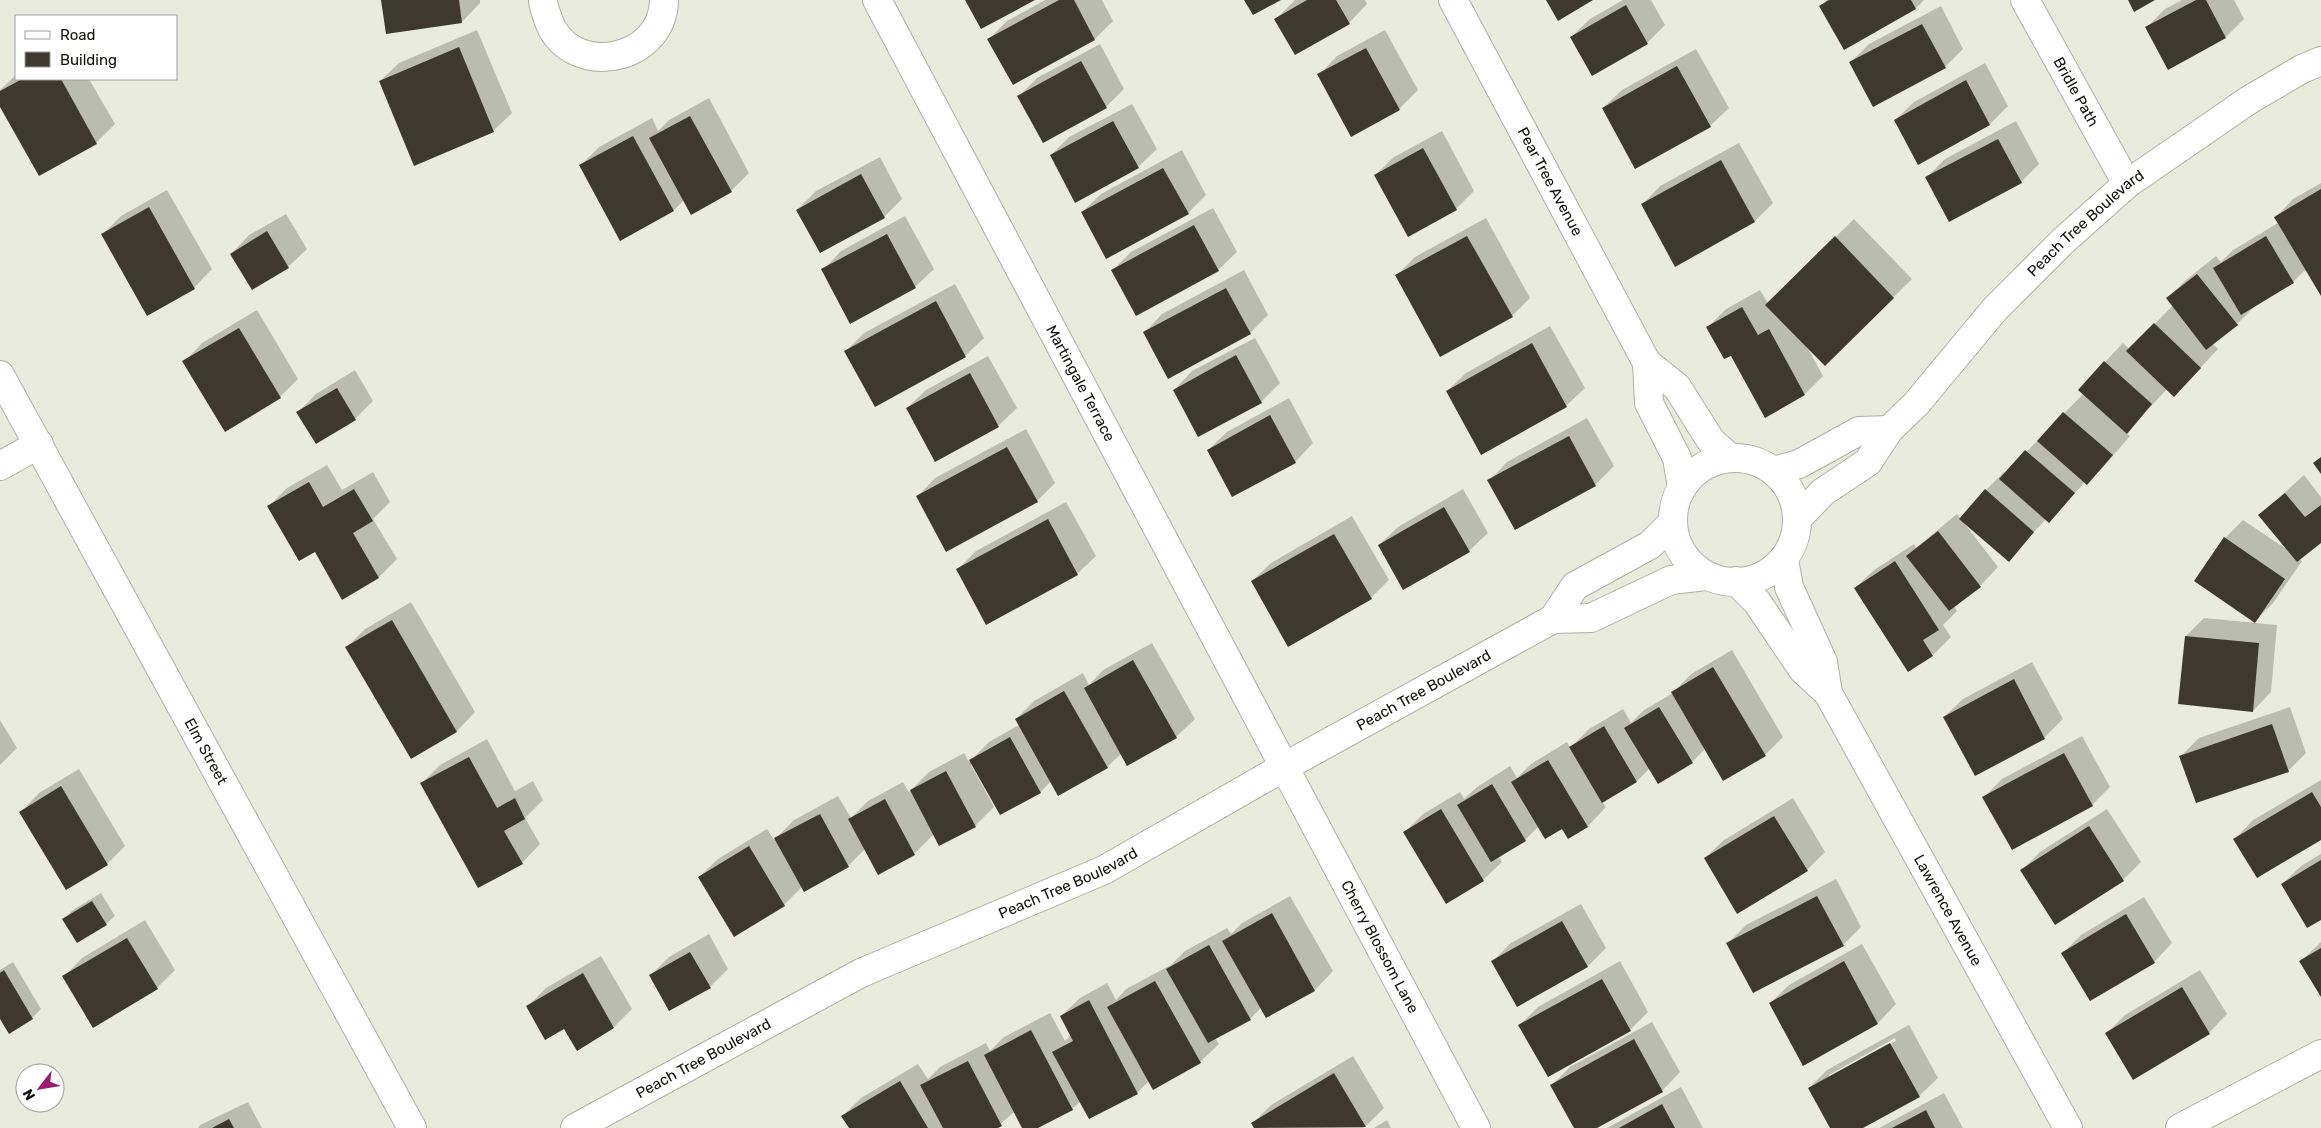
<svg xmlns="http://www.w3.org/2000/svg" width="2321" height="1128" font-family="Rubik,sans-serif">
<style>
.shadow{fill:#0003;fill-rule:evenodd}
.building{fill:#3d392e}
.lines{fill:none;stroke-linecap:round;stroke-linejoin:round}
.street-casing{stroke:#adb0a2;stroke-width:30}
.secondary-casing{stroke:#adb0a2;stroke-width:30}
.street{stroke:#fff;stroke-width:28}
.secondary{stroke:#fff;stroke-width:28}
.labels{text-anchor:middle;stroke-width:5;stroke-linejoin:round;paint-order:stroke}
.street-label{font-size:15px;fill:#0e0f0a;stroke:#fff}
</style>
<rect width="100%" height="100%" fill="#e9ecdd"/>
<g class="shadow">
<polygon points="382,0 480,0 480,3 462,22 387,33"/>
<polygon points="1045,0 1102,0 1113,21 1095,39 989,39 1007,21"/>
<polygon points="1295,0 1365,0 1367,4 1349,23 1276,19"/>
<polygon points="1623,0 1651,0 1665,25 1647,43 1571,37 1590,19"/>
<polygon points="1827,0 1924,0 1916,8 1845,48 1821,6"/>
<polygon points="2182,0 2234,0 2244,19 2226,37 2147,27 2165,9"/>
<polygon points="1941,6 1963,49 1945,67 1851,62 1869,44"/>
<polygon points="477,30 512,113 493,131 380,81 399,63"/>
<polygon points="1385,30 1418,90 1399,109 1319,75 1337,56"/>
<polygon points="1100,44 1124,89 1106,107 1019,96 1037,78"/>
<polygon points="1696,49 1729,108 1710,126 1603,108 1622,90"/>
<polygon points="1985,63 2008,106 1990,124 1918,163 1895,120 1914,102"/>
<polygon points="16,75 16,79 89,79 115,124 96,143 0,104 0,90"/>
<polygon points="709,98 749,173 731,191 684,200 674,210 581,165 599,147 652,118 658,131 669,120"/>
<polygon points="1132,104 1157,149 1138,167 1051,155 1069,137"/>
<polygon points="2016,121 2039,164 2021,182 1927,177 1945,159"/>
<polygon points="1442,131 1474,191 1456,209 1375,175 1394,157"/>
<polygon points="1739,143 1773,203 1755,221 1676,265 1642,205 1660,186"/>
<polygon points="1182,150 1206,195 1188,213 1082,212 1101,194"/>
<polygon points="880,157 902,199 884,217 797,210 816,191"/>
<polygon points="2321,183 2321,294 2306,269 2293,282 2255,306 2237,324 2212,343 2218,349 2192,377 2167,389 2126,433 2130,436 2105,465 2087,483 2085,482 2049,521 2046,519 2008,560 1964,523 1998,567 1980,586 1954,606 1957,611 1943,625 1951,637 1933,655 1855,588 1874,570 1914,544 1916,548 1957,514 1961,519 1986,490 2004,472 2006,473 2083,394 2079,390 2105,362 2123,343 2130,350 2173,305 2168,298 2186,280 2216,256 2221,262 2233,250 2278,223 2275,218 2293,199"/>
<polygon points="167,190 212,269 194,288 103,234 121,216"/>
<polygon points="1213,208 1237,252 1218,270 1113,270 1131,252"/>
<polygon points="286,214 307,249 288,267 252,289 231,254 249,235"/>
<polygon points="905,216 934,269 915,287 823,270 841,251"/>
<polygon points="1486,218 1530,298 1512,316 1397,275 1415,257"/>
<polygon points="1854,219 1912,279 1825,364 1807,347 1823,376 1805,394 1766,416 1731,354 1708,327 1726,309 1760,290 1768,303"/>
<polygon points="1244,270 1268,315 1250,333 1144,333 1162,314"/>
<polygon points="955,284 984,338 965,356 846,351 864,333"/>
<polygon points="257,310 298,379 280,397 184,362 202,343"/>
<polygon points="1550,326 1585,388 1566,406 1482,453 1447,391 1466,373"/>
<polygon points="1255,338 1280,383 1261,402 1199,435 1174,390 1192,371"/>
<polygon points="988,356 1017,408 998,426 907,408 926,390"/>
<polygon points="355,370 373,401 355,419 298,412 316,394"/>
<polygon points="1289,398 1313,443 1295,462 1208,450 1227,432"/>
<polygon points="1587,418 1614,466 1595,485 1515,529 1489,481 1507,462"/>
<polygon points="1026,429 1055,483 1037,501 917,497 935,478"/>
<polygon points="327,465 342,490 373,472 390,502 373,519 397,559 379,577 342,598 315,550 269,506 287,488"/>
<polygon points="2304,475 2321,497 2321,541 2299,559 2302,561 2273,603 2255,621 2225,538 2243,520 2289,551 2260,515"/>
<polygon points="1463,489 1488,533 1469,551 1379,545 1398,527"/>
<polygon points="1066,502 1096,556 1077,574 958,569 976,551"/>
<polygon points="1352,516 1389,580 1371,598 1252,581 1271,563"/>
<polygon points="411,602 475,712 457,731 412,757 347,647 365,629"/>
<polygon points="2204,618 2277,625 2271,692 2253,711 2186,636"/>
<polygon points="1152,643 1195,719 1176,737 1122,753 1107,767 1051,781 1041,792 1001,814 973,764 971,765 994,807 975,826 934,834 914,854 865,849 848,866 802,887 784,905 699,877 718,859 767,829 774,840 794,820 838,796 851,818 868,801 903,782 909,792 929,772 964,753 969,762 989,742 1019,725 1016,719 1034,701 1083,673 1089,685 1103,670"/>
<polygon points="1732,650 1783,737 1765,755 1705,749 1692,762 1650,768 1637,781 1602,802 1606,807 1588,826 1568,837 1562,827 1539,826 1525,840 1498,856 1502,862 1483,880 1447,902 1405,832 1423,814 1460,792 1464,799 1477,787 1510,766 1517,778 1531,764 1567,742 1570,748 1589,729 1623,709 1631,723 1644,710 1673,693 1691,674"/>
<polygon points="2032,662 2063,719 2044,738 1975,774 1944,717 1963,699"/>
<polygon points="2290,707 2306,753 2288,771 2181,756 2199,738"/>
<polygon points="0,720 17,748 0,765"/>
<polygon points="2082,736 2110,787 2092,805 1984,797 2002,779"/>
<polygon points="487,739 515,791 533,781 543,800 525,818 540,844 522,863 422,783 440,765"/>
<polygon points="79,769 125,846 107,864 21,812 39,793"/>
<polygon points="2321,780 2321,839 2235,839 2253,820"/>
<polygon points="1793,798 1825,852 1807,870 1705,858 1724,840"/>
<polygon points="2107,809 2141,862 2123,880 2022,870 2040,852"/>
<polygon points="2321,854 2321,919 2282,884 2301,866"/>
<polygon points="1836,879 1861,927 1843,945 1728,943 1746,925"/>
<polygon points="101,893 115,916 106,924 64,919 73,910"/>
<polygon points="1290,896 1333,971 1315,990 1266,1017 1261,1008 1250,1019 1215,1038 1219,1044 1200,1062 1149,1081 1137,1093 1081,1101 1072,1109 1035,1128 1024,1128 1015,1111 996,1128 850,1128 843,1116 861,1098 918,1064 928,1079 940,1067 986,1043 990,1051 1004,1037 1050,1013 1065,1041 1071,1035 1061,1016 1080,998 1107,983 1116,1000 1126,989 1171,965 1185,951 1227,928 1231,934 1242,923"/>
<polygon points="2144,897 2172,943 2154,962 2063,953 2081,935"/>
<polygon points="1581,904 1606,948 1588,966 1517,1005 1493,961 1511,943"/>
<polygon points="145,920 175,970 157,988 64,977 82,958"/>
<polygon points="709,934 728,969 710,987 651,975 669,957"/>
<polygon points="2321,942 2321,995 2301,961"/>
<polygon points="1862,944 1896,1004 1878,1023 1804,1064 1770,1003 1789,985"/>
<polygon points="601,956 632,1009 614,1027 528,1006 546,988"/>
<polygon points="1620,961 1648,1012 1630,1030 1520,1025 1538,1007"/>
<polygon points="13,962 41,1009 32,1018 0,1017 0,970"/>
<polygon points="2200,970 2227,1014 2209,1033 2107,1033 2125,1015"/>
<polygon points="1652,1022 1680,1072 1662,1091 1594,1128 1576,1128 1552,1085 1570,1067"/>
<path d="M1909,1025L1938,1078L1919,1096L1860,1128H1831L1809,1088L1827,1070ZM1895,1038L1896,1041L1829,1077V1075Z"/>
<polygon points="1353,1056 1384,1108 1366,1126 1362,1128 1255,1128 1253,1123 1271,1105"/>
<polygon points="1681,1087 1703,1128 1607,1128"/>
<polygon points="1944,1093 1963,1128 1879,1128"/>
<polygon points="248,1102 262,1128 198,1128 200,1125"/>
<polygon points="1387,1120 1391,1128 1374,1128"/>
</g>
<g class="building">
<polygon points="381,0 459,0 462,23 386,34"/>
<polygon points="965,0 1035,0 981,29"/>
<polygon points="1059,0 1074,0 1095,40 1013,85 987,39"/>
<polygon points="1244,0 1281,0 1253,15"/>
<polygon points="1307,0 1336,0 1350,24 1295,55 1274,19"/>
<polygon points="1546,0 1593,0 1558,21"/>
<polygon points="1829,0 1911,0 1916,9 1844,50 1819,6"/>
<polygon points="2128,0 2155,0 2134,12"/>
<polygon points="2196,0 2206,0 2226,38 2168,70 2145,27"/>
<polygon points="1626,5 1648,44 1592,76 1570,37"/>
<polygon points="1922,24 1946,68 1873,107 1849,62"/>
<polygon points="459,47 494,132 414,166 379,81"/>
<polygon points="1366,48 1400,110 1351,137 1317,74"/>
<polygon points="1081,61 1107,108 1043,143 1017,96"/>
<polygon points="1677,66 1711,127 1635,169 1602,108"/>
<polygon points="22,79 61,79 97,144 39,176 0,107 0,91"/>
<polygon points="1966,80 1990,125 1918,165 1894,120"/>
<polygon points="690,116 732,192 691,215 649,138"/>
<polygon points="1113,121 1139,168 1075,203 1050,155"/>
<polygon points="633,136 674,211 620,241 579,165"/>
<polygon points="1998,139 2022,183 1949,222 1925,177"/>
<polygon points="1423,148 1457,210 1408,237 1374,175"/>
<polygon points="1721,160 1755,222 1675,267 1641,204"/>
<polygon points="1163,168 1189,214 1106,259 1081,212"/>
<polygon points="861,174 885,218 820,253 796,210"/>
<polygon points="2321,189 2321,296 2274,217"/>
<polygon points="149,207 195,289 147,316 101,234"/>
<polygon points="1194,225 1219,271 1136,316 1111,270"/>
<polygon points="267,231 289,268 252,290 230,254"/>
<polygon points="887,234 916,288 850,324 821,269"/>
<polygon points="1467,236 1513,317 1440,357 1395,275"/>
<polygon points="1835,236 1894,298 1825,366 1765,305"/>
<polygon points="2266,236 2294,283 2241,315 2213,268"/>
<polygon points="2197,274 2238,325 2206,350 2166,298"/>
<polygon points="1226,288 1251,334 1168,379 1143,332"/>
<polygon points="936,301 966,357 875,407 844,351"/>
<polygon points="1742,307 1758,335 1769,329 1805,395 1765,418 1731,356 1724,359 1706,327"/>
<polygon points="2154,323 2201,368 2174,397 2126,351"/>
<polygon points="239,328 281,398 225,432 182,361"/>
<polygon points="1532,343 1567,407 1481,455 1446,391"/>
<polygon points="1236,355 1262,403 1198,437 1173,390"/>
<polygon points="2104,361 2152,404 2127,434 2078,390"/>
<polygon points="970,373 999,427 935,462 906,408"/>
<polygon points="337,388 356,420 316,444 296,412"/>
<polygon points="2063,412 2113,455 2087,485 2037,441"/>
<polygon points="1270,415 1296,463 1232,497 1207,450"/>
<polygon points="1569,436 1596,486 1515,530 1487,480"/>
<polygon points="1007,447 1038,502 946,552 916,496"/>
<polygon points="2025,450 2075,493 2049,523 1999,479"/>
<polygon points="2321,457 2321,474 2313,463"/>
<polygon points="309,482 323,507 354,489 373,521 353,533 379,578 342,600 315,552 299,561 267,506"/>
<polygon points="1985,489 2034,532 2009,562 1959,519"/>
<polygon points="2285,493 2305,517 2321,505 2321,543 2297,562 2258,515"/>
<polygon points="1444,507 1470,552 1403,590 1378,545"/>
<polygon points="1048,519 1078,575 986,625 956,569"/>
<polygon points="1938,531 1981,587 1949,611 1906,556"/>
<polygon points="1334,534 1372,599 1288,647 1251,581"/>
<polygon points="2224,537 2285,579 2255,623 2194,581"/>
<polygon points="1895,561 1939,630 1923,640 1933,656 1908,672 1854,588"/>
<polygon points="392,620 457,732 411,759 345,647"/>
<polygon points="2185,636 2259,643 2253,712 2178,704"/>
<polygon points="1133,660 1177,738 1127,766 1084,688"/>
<polygon points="1713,667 1766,756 1723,781 1671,692"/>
<polygon points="2014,679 2045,739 1975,776 1943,717"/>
<polygon points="1064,691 1108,768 1058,796 1015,719"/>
<polygon points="1659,707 1693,763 1658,784 1624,728"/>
<polygon points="2272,724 2289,772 2196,803 2179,756"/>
<polygon points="1604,726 1637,782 1602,803 1569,747"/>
<polygon points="1010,737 1041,793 1000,815 969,760"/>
<polygon points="2064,753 2093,806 2012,850 1982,797"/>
<polygon points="469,757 497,808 515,798 525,819 504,831 523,864 478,888 420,783"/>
<polygon points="1548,760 1588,827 1568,839 1562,829 1545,839 1511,782"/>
<polygon points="946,771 976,827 939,846 910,790"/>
<polygon points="1492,784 1526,841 1491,862 1457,805"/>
<polygon points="61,786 108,865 66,890 19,812"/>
<polygon points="2312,792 2321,807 2321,840 2257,878 2233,839"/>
<polygon points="885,799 915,855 878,875 848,819"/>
<polygon points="1441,809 1484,881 1446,904 1403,832"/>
<polygon points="820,814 849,867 804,892 774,838"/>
<polygon points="1774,816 1808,871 1737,914 1704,858"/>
<polygon points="2089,826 2124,881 2055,925 2020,870"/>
<polygon points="749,846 785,906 734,937 698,877"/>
<polygon points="2321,860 2321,920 2307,928 2281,884"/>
<polygon points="1817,896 1844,946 1753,993 1726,943"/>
<polygon points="92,901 107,925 77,943 62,919"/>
<polygon points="1272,913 1315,991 1266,1018 1222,941"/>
<polygon points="2126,914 2155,963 2090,1001 2061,953"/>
<polygon points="1562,921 1588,967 1517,1007 1491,961"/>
<polygon points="127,938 158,989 93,1028 62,976"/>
<polygon points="1209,945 1251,1020 1208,1043 1166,969"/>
<polygon points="2321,948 2321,997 2299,961"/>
<polygon points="690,952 711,988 669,1011 649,975"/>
<polygon points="1844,961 1878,1024 1803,1066 1769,1003"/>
<polygon points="4,970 33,1019 9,1034 0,1019 0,973"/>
<polygon points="583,973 614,1028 577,1051 564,1029 545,1040 526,1006"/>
<polygon points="1602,979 1631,1031 1548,1077 1518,1025"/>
<polygon points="1155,981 1201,1063 1153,1090 1107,1007"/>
<polygon points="2182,987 2210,1034 2133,1080 2105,1033"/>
<polygon points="1089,1000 1138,1094 1089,1119 1052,1052 1073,1041 1060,1016"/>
<polygon points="1031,1030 1073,1110 1038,1128 1022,1128 984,1055"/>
<polygon points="1634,1039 1663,1092 1597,1128 1574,1128 1550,1085"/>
<polygon points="1890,1043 1920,1097 1863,1128 1830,1128 1808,1088"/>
<polygon points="968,1061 1002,1126 998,1128 943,1128 920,1085"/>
<polygon points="1334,1073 1366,1127 1254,1128 1251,1123"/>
<polygon points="900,1081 928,1128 849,1128 841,1116"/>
<polygon points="1662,1104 1675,1128 1619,1128"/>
<polygon points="1926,1110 1935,1128 1892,1128"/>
<polygon points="229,1119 234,1128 212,1128"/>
</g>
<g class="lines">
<defs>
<g id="street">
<path d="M543,0C543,6 546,12 548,19C568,79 663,64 664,0"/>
<path id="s1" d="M877,0L1476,1128"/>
<path id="s2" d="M1453,0L1647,363L1677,387L1711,441L1729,457"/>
<path id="s3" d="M2025,0L2127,184"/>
<polyline points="1647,363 1649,403 1677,458 1682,488"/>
<path id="s4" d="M1889,430L1916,404L1995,309L2063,241L2127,184L2249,100L2302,69L2321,61"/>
<circle cx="1735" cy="520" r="62"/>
<polyline points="0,466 39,444"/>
<polyline points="1774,471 1799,464 1859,431 1889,430 1868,462 1823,492 1797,519"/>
<polyline points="1784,560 1789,587 1823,662 1828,693"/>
<path id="s5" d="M1736,581L1757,602L1803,670L1828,693L2068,1128"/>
<polyline points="1553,619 1575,586 1650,545 1672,523"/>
<path id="s6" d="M575,1128L861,973L1104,870L1284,767L1553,619L1591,618L1671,580L1706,576"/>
<polyline points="2180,1128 2321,1054"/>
</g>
<g id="secondary">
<path id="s7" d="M0,375L412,1128"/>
</g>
</defs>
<use href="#street" class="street-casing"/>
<use href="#secondary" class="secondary-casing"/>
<use href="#street" class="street"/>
<use href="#secondary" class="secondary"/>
</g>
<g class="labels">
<g class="street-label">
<text dy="5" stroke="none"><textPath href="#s3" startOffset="105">Bridle Path</textPath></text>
<text dy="5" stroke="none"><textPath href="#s2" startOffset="206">Pear Tree Avenue</textPath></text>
<text dy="5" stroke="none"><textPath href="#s4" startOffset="286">Peach Tree Boulevard</textPath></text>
<text dy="5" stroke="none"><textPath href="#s1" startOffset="434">Martingale Terrace</textPath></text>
<text dy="5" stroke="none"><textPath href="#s6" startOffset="956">Peach Tree Boulevard</textPath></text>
<text dy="5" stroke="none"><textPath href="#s7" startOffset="429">Elm Street</textPath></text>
<text dy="5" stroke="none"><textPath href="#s6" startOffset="551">Peach Tree Boulevard</textPath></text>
<text dy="5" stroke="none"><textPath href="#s5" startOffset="394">Lawrence Avenue</textPath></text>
<text dy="5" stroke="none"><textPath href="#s1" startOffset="1072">Cherry Blossom Lane</textPath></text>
<text dy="5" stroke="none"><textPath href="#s6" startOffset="146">Peach Tree Boulevard</textPath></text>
</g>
</g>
<rect x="15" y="15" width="162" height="65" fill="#ffffff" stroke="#9f9f9d"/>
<rect x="25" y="31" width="25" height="8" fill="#ffffff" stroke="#9f9f9d"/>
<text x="60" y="40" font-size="15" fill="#0e0f0a">Road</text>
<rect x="25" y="52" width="25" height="15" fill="#3d392e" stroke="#9f9f9d"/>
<text x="60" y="65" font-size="15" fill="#0e0f0a">Building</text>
<g transform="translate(40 1088) rotate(239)"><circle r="24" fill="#ffffff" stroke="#9f9f9d"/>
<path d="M0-4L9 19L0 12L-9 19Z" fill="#9a1c72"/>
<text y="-8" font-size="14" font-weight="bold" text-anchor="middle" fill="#0e0f0a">N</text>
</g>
</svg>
